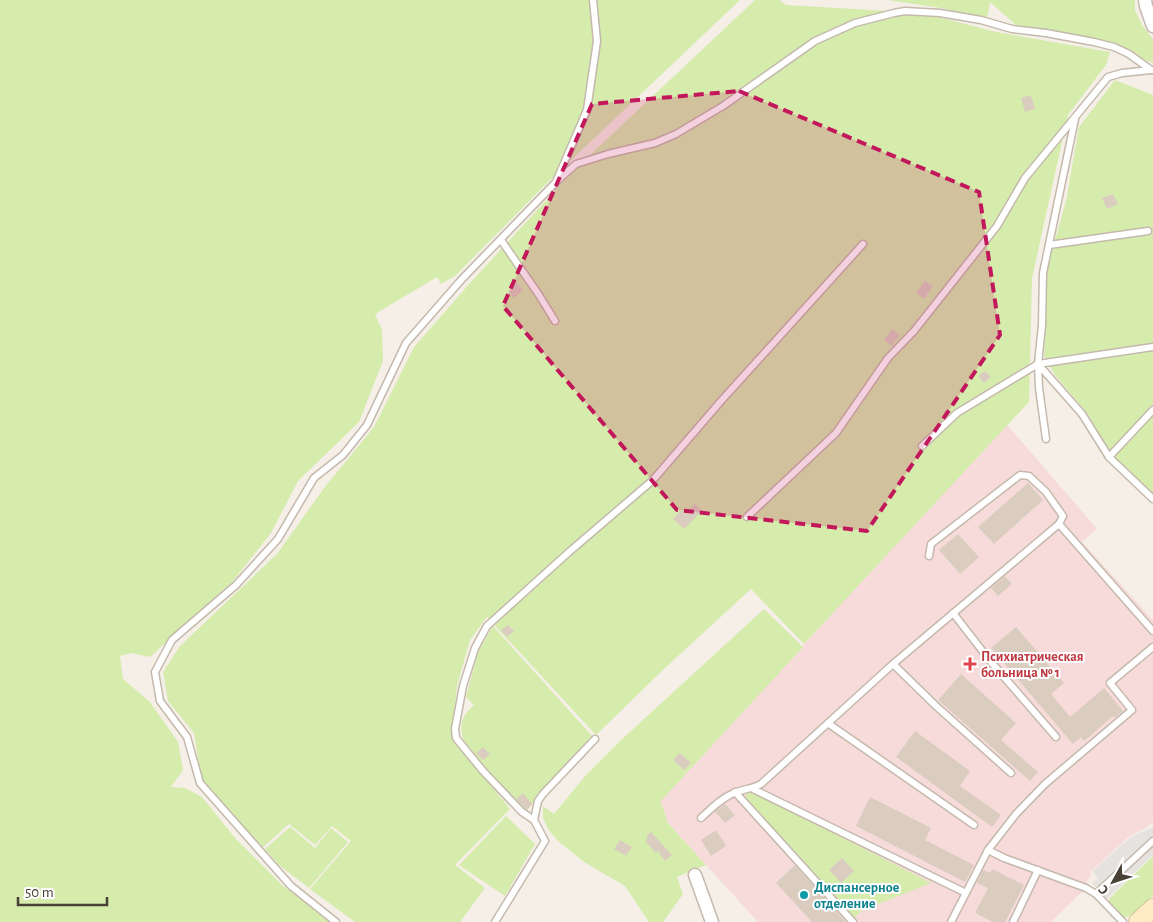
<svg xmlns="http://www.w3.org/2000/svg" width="1153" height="922" font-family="'Alegreya Sans',sans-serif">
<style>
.medical{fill:#f6dbda}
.green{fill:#d5ecad}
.parking{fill:#e6e2df}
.building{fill:#dacdbf}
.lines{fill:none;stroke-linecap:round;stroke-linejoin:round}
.lane-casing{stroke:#c4b9ac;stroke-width:9}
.street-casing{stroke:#c4b9ac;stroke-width:15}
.secondary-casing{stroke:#dbc396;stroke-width:20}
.lane{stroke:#fff;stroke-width:6}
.street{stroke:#fff;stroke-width:12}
.secondary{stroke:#ffecc7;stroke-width:18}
.marked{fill:#c2185b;fill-opacity:0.2;stroke:#c2185b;stroke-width:4;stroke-dasharray:10 6;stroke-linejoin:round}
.health-dot{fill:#e0444e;stroke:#fff;stroke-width:2}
.culture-dot{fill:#0f9aa8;stroke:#fff;stroke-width:2}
.labels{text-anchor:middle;stroke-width:4;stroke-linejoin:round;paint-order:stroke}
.health-label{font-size:14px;font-weight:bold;fill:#be3a42;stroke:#fff;text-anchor:start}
.culture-label{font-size:14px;font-weight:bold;fill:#0d838f;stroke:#fff;text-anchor:start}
</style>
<rect width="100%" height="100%" fill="#f5efe7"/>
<polygon class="medical" points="1004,421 1097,529 1082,542 1153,620 1153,822 1146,828 1130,836 1090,872 1092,875 1086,882 1089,885 1051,922 758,922 667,822 664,809 660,802 935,501"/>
<g class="green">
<polygon points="0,0 740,0 546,184 455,276 441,284 437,277 375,314 382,330 383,361 359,422 298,481 271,533 233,581 150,657 131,653 120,656 123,679 150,702 178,742 183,770 171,787 185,788 202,797 235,838 283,886 332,922 0,922"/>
<polygon points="755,0 779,0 786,5 923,13 996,32 1110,52 1106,65 1068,115 1032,278 1029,402 804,644 751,589 665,668 596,735 487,617 470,640 457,686 452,737 510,809 455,865 485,888 460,922 355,922 310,889 351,841 332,826 315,845 289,824 262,848 202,782 194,733 168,701 163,672 180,646 277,554 324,488 374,427 414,347 470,283 573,171"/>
<polygon points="888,0 1135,0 1135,10 1142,25 1153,39 1153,63 1144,60 1131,51 1104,41 1016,25 990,2 987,19 941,8"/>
<polygon points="1115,80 1153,95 1153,495 1106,449 1088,414 1055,375 1044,356 1046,272 1066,201 1079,127"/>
<polygon points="764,609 803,647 660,802 664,809 667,822 706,865 677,877 683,894 663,922 649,922 625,886 584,862 558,841 548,829 543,818 543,806 554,814 586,775 619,742"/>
<path d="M493,626L593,737L557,774L526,811L465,745C459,727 459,718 474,705L466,697L478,652Z"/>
<path d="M746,791H751L931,883L861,911L854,918L759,815C754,808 744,801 746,791Z"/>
<polygon points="506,816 535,844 505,896 459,865"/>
<polygon points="290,827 315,848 331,828 348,842 309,888 279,865 265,849"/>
<polygon points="1153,856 1153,896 1132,916 1124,917 1109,902 1109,899"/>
</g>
<polygon class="parking" points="1153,827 1153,855 1107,899 1092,883 1098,878 1092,871 1131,837"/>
<g class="building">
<polygon points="1031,95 1035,109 1025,112 1021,98"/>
<polygon points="1113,194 1118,204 1107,209 1102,198"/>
<polygon points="925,281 933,286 924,299 916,293"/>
<polygon points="517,283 523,290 514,298 508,291"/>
<polygon points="892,329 900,335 892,346 884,340"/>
<polygon points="985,371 991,377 984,383 978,376"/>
<polygon points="1028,483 1043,500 994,544 978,527"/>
<polygon points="695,504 702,511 684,529 673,519 681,510 685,514"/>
<polygon points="958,534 979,557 960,574 939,550"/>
<polygon points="1005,576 1012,584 998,596 991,588"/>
<polygon points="508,625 514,631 507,637 501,630"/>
<polygon points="1016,627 1064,683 1051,694 1070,717 1104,688 1123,711 1114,718 1113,716 1084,741 1081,737 1073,744 991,648"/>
<polygon points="961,674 1016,723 1001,740 1038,772 1030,781 938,700"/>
<polygon points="915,731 970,771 960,786 1001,815 992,827 896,757"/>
<polygon points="483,747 490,754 483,760 476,753"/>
<polygon points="680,753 691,763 684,770 673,760"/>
<polygon points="523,793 532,804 527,810 516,799"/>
<polygon points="870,797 931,828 925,840 974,865 965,882 856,826"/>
<polygon points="725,804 735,815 725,823 715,812"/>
<polygon points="716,830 726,846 711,856 701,840"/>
<polygon points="651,832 672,855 665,861 658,851 656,853 645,841 648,838 646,836"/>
<polygon points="620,840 632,847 626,856 614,849"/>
<polygon points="842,858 854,871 841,883 829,870"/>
<polygon points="795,865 846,922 812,922 776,883"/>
<polygon points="992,869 1024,885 1005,922 993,922 975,913 988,888 977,883 983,870 990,873"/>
</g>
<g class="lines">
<defs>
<g id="lane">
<polyline points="1075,119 1043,273 1042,325 1038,364 1082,414 1109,457 1153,499"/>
<polyline points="557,181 576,164 608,154 655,143 676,134 723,106 815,41 855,23 894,13 905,11 940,13 981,20 1012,29 1046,33 1094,42 1114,47 1129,54 1151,70 1153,70"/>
<polyline points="501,240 539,295 555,321"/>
<polyline points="1049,245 1148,231"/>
<polyline points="1038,364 1039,388 1046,439"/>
<polyline points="922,446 957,413 1038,364 1153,347"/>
<polyline points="1109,457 1153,410"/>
<polyline points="747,517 836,433 888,358 914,331 997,226 1025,178 1108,77 1122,73 1151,70"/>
<polyline points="1059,524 1153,631"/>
<polyline points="953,613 991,662 1056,737"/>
<polyline points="893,664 936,706 1011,773"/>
<polyline points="829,724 974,825"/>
<polyline points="753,789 966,893"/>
<polyline points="735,792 853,922"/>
<path d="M701,818C711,809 721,798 734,793C743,789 752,789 761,784L893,664L1059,524L1063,516L1046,492L1029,476L1020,475L931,544L929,556"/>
<polyline points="534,820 522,812 483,771 456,738 455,729 463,686 475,648 487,626 569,552 653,480 721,401 863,244"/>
<polyline points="988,850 1004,858 1086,888 1096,894 1153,841"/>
<polyline points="1096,894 1123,922"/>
<polyline points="336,922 291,886 200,783 187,737 160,701 155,672 172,640 236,585 278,539 314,478 343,455 367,425 406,343 462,279 556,182 587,110 597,41 593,0"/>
<polyline points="495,922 545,841 534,820 538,801 543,794 595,739"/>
<polyline points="951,922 988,850 1016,814 1045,784 1132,710 1110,683 1153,647"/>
<polyline points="1013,922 1038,870"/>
</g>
<g id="street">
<polyline points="1145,0 1146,6 1153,26"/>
<polyline points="695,875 712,922"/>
</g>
<polyline id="secondary" points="1138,922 1153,908"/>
</defs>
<use href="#lane" class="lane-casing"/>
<use href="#street" class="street-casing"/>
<use href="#secondary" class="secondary-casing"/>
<use href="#lane" class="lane"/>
<use href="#street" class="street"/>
<use href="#secondary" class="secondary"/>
</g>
<path class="marked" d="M739,91L979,192L1000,335L867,531L677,510L503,306L592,104Z"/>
<path class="health-dot" d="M967.5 656.5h5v5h5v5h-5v5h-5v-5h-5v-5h5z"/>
<circle class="culture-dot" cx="804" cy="895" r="5"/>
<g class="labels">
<g class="health-label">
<text x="981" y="661">Психиатрическая<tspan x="981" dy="16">больница № 1</tspan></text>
</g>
<g class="culture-label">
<text x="814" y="892">Диспансерное<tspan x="814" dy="16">отделение</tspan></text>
</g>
</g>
<g transform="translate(1113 882) rotate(230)" stroke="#ffffff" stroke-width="4" paint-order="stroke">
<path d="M0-4L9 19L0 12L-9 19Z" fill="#483f35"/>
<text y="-8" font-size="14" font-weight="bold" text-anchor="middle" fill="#483f35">С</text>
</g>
<path d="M18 897v8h89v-8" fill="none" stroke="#483f35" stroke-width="2.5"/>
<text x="25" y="897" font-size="15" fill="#483f35" stroke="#ffffff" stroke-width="4" paint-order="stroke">50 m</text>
</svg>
